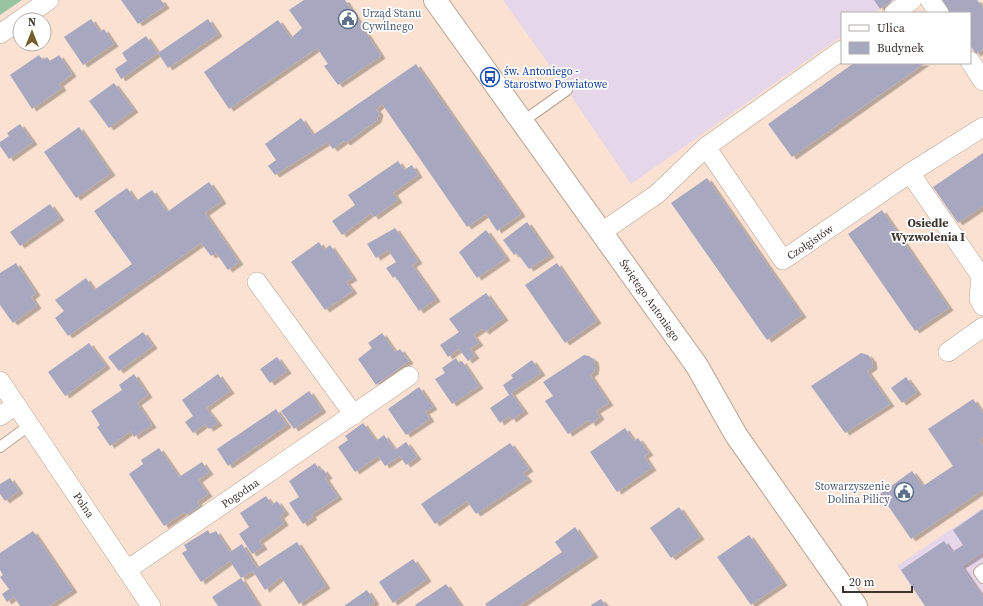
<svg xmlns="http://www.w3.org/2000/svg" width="983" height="606" font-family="'Source Serif 4',serif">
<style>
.education{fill:#e6d6e9}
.green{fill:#98c5a0}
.building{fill:#a8a7c0;filter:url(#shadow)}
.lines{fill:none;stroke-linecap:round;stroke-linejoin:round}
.service-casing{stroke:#baa393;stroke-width:12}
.minor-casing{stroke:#baa393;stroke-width:20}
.tertiary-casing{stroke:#baa393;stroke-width:24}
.service{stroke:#fff;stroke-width:10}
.minor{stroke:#fff;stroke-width:19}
.tertiary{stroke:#fff;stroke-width:22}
.labels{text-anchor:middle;stroke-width:3.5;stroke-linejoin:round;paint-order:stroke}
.service-label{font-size:11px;fill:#4e5e75;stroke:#fff;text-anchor:start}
.transit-label{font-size:11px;fill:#164399;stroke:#fff;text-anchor:start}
.street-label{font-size:11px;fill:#3d342e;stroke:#fff}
.neighbourhood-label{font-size:12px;font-weight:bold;fill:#3d342e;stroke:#fff}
</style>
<defs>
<filter id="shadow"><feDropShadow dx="4.5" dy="2.5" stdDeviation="0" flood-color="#0004"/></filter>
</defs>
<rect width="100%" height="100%" fill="#fae1d1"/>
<g class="education">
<polygon points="503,0 893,0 874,13 842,13 842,36 631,184 567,90"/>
<polygon points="983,508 983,606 925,606 897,566"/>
</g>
<polygon class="green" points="0,0 22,0 0,15"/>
<g class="building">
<polygon points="121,0 161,0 165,6 138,24"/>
<polygon points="304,0 345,0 381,56 338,85 324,66 328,64 317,48 229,109 204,72 278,20 291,38 302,28 289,10"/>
<polygon points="874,0 893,0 880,9"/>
<polygon points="939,0 977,0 983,8 983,49 976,54 970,45 970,13 948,13"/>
<polygon points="91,19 100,32 104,29 114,44 83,65 64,37"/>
<polygon points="208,19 218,34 168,68 158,53"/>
<polygon points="146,36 158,53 121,79 115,69 127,61 122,53"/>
<polygon points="39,55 43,60 47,57 50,61 59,55 72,74 59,84 62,88 32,109 10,75"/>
<polygon points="854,63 925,63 792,157 768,124"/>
<polygon points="416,64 521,214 497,231 486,214 467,227 382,104 376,109 379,113 377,120 346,143 344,141 333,149 327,142 275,175 268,166 276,160 265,144 301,118 313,135"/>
<polygon points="114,83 134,110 109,128 89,101"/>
<polygon points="20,124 33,142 9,159 0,146 0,142 9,136 7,133"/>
<polygon points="79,127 111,173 76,198 44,152"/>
<polygon points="983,153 983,206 958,223 933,187"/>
<polygon points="398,161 404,170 412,165 418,175 393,193 398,200 374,217 371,213 342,235 332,221 355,205 348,195"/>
<polygon points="707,178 802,315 767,340 671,203"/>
<polygon points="209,182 222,201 205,213 239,262 228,270 216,253 211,256 201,243 68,336 55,318 64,311 55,300 86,278 94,290 132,264 94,211 127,188 136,201 152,190 167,212"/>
<polygon points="50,204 60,218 20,246 10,232"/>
<polygon points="882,210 949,308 915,331 848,234"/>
<polygon points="527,222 550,255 529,269 517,253 514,255 503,240"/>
<polygon points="395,228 418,261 412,265 436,299 419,311 395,276 393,278 386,268 396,262 388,250 376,258 367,244"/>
<polygon points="486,230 506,258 477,278 459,252"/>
<polygon points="319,242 324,250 330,245 353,278 346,282 353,291 325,310 291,262"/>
<polygon points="16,263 36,293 31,297 37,306 13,323 0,305 0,273"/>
<polygon points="557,263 597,321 565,343 525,285"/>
<polygon points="486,293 504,318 485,332 482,329 473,335 479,343 470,349 475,356 468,361 459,349 448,357 440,345 459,332 449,319"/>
<polygon points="143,332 153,346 119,371 108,357"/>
<polygon points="382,333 395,352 400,349 409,361 376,385 358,359 372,348 368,343"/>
<polygon points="89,343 106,366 65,396 48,372"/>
<polygon points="861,353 868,355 872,360 873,367 867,371 890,404 845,433 811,386"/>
<polygon points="584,355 589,356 594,360 595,366 594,372 590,375 609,403 596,411 600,417 591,424 589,420 568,434 545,401 553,396 543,382"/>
<polygon points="277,357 287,371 270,383 260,369"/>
<polygon points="456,358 459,363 462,361 479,386 452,404 435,379 445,373 442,368"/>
<polygon points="532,360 541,373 511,393 524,411 512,420 509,416 500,423 490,408 509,395 503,385 513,378 511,375"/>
<polygon points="134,374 148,395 137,403 152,425 134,437 131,431 110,446 97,427 100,425 91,411 122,390 119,385"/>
<polygon points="218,374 230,391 206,408 218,423 209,429 205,424 193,433 185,422 193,416 182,400"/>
<polygon points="906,377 917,392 902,403 891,388"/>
<polygon points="419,387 433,407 425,412 430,419 406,435 388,409"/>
<polygon points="309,391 322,410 294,429 281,411"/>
<polygon points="973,399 983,414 983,437 979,440 983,446 983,490 911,539 880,494 912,471 923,486 953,466 928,429"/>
<polygon points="276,409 287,425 228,466 217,449"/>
<polygon points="363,423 376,441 384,435 395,450 406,442 417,457 406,465 400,456 385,466 378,456 355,472 338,447 348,440 345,436"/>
<polygon points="625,428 634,441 638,438 649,453 644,456 652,468 617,492 590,452"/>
<polygon points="510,443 529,469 523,473 528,479 476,514 467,501 435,524 421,504"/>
<polygon points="159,448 179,477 202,462 209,472 198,480 208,494 197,502 200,506 186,515 184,512 164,526 129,474 143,464 141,460"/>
<polygon points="315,463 320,471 323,469 328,476 325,478 338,497 311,515 313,517 303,524 289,503 299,497 289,481"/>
<polygon points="10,478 19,491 5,501 0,494 0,484"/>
<polygon points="266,496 272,505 277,501 285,512 280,516 284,523 259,541 263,547 252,554 239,534 249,527 240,513"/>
<polygon points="679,507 700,537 671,558 650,528"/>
<polygon points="983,509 983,552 961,566 983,598 983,606 925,606 901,570 944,541 952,552 963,545 953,530"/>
<polygon points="575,527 594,555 519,606 487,606 485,604 562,552 555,542"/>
<polygon points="208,530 210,534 216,531 230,552 242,544 257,568 297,542 326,586 299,604 281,577 265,590 253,571 241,578 230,561 201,582 182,553 187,550 184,545"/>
<polygon points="33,531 73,590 49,606 20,606 14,597 7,602 2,594 9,589 0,577 3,575 0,570 0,553"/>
<polygon points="749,535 783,583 751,605 717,557"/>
<polygon points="413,559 427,579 393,603 379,582"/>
<polygon points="241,578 259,606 218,606 212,597"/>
<polygon points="446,584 461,606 416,606 415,605"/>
<polygon points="367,590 375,602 368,606 344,606"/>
<polygon points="601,599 606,606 592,606 591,605"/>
</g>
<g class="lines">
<defs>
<g id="service">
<polyline points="522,122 567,90"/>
<polyline points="0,447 30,425"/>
<polyline points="983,569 979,572 983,578"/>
</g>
<g id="minor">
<polyline points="930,0 939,13"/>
<polyline points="894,13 912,0"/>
<polyline points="0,34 49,0"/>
<polyline points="970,61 983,81"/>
<polyline points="706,147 783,260 910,173 983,127"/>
<polyline points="910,173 981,276 979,299 983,306"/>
<polyline points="602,232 657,194 706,147 842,50"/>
<polyline points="257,282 354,415"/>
<polyline points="948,352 983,327"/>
<polyline points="0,381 151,606"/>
<polyline points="0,416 16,405"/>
<polyline points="127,570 409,376"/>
</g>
<polyline id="tertiary" points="435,0 697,366 736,435 856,606"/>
</defs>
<use href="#service" class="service-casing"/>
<use href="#minor" class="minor-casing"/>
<use href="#tertiary" class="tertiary-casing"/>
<use href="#service" class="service"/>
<use href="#minor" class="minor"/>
<use href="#tertiary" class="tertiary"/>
</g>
<defs>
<symbol id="civic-ring" viewBox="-11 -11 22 22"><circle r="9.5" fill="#fff" stroke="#5c6f8a" stroke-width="1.5"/><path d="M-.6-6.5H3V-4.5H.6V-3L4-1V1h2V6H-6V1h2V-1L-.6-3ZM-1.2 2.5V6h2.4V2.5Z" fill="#5c6f8a"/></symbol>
<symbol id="bus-ring" viewBox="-11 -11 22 22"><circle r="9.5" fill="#fff" stroke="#1a4fb4" stroke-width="1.5"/><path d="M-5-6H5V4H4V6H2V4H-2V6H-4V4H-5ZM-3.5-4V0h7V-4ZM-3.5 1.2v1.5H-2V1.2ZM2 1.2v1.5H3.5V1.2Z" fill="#1a4fb4"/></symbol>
</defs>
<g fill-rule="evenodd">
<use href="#civic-ring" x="337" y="8" width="22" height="22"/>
<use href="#bus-ring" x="479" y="66" width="22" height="22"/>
<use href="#civic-ring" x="893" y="481" width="22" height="22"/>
</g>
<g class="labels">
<g class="service-label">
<text x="362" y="17">Urząd Stanu<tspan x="362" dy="13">Cywilnego</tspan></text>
<text x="890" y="490" text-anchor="end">Stowarzyszenie<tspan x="890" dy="13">Dolina Pilicy</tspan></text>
</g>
<g class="transit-label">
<text x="504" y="75">św. Antoniego -<tspan x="504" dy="13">Starostwo Powiatowe</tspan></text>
</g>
<g class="street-label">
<text transform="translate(810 242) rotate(-34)" y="4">Czołgistów</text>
<text transform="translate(650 300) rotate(55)" y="4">Świętego Antoniego</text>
<text transform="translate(240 493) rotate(-34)" y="4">Pogodna</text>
<text transform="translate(84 505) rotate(56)" y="4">Polna</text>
</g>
<g class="neighbourhood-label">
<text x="928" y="227">Osiedle<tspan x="928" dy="14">Wyzwolenia I</tspan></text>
</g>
</g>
<rect x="841" y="12" width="130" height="52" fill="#ffffff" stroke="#b1aeab"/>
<rect x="849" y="25" width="20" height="6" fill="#ffffff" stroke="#b1aeab"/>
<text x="877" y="32" font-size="12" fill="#3d342e">Ulica</text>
<rect x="849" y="42" width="20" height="12" fill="#a8a7c0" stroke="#b1aeab"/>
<text x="877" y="52" font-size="12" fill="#3d342e">Budynek</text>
<g transform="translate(32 32)"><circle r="19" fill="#ffffff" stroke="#b1aeab"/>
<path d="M0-3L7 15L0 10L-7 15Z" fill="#71602e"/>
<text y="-6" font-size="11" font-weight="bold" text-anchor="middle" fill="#3d342e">N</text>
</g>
<path d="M843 586v6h69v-6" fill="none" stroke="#3d342e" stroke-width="2"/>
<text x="849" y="586" font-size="12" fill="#3d342e" stroke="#ffffff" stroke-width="3" paint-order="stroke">20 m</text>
</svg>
